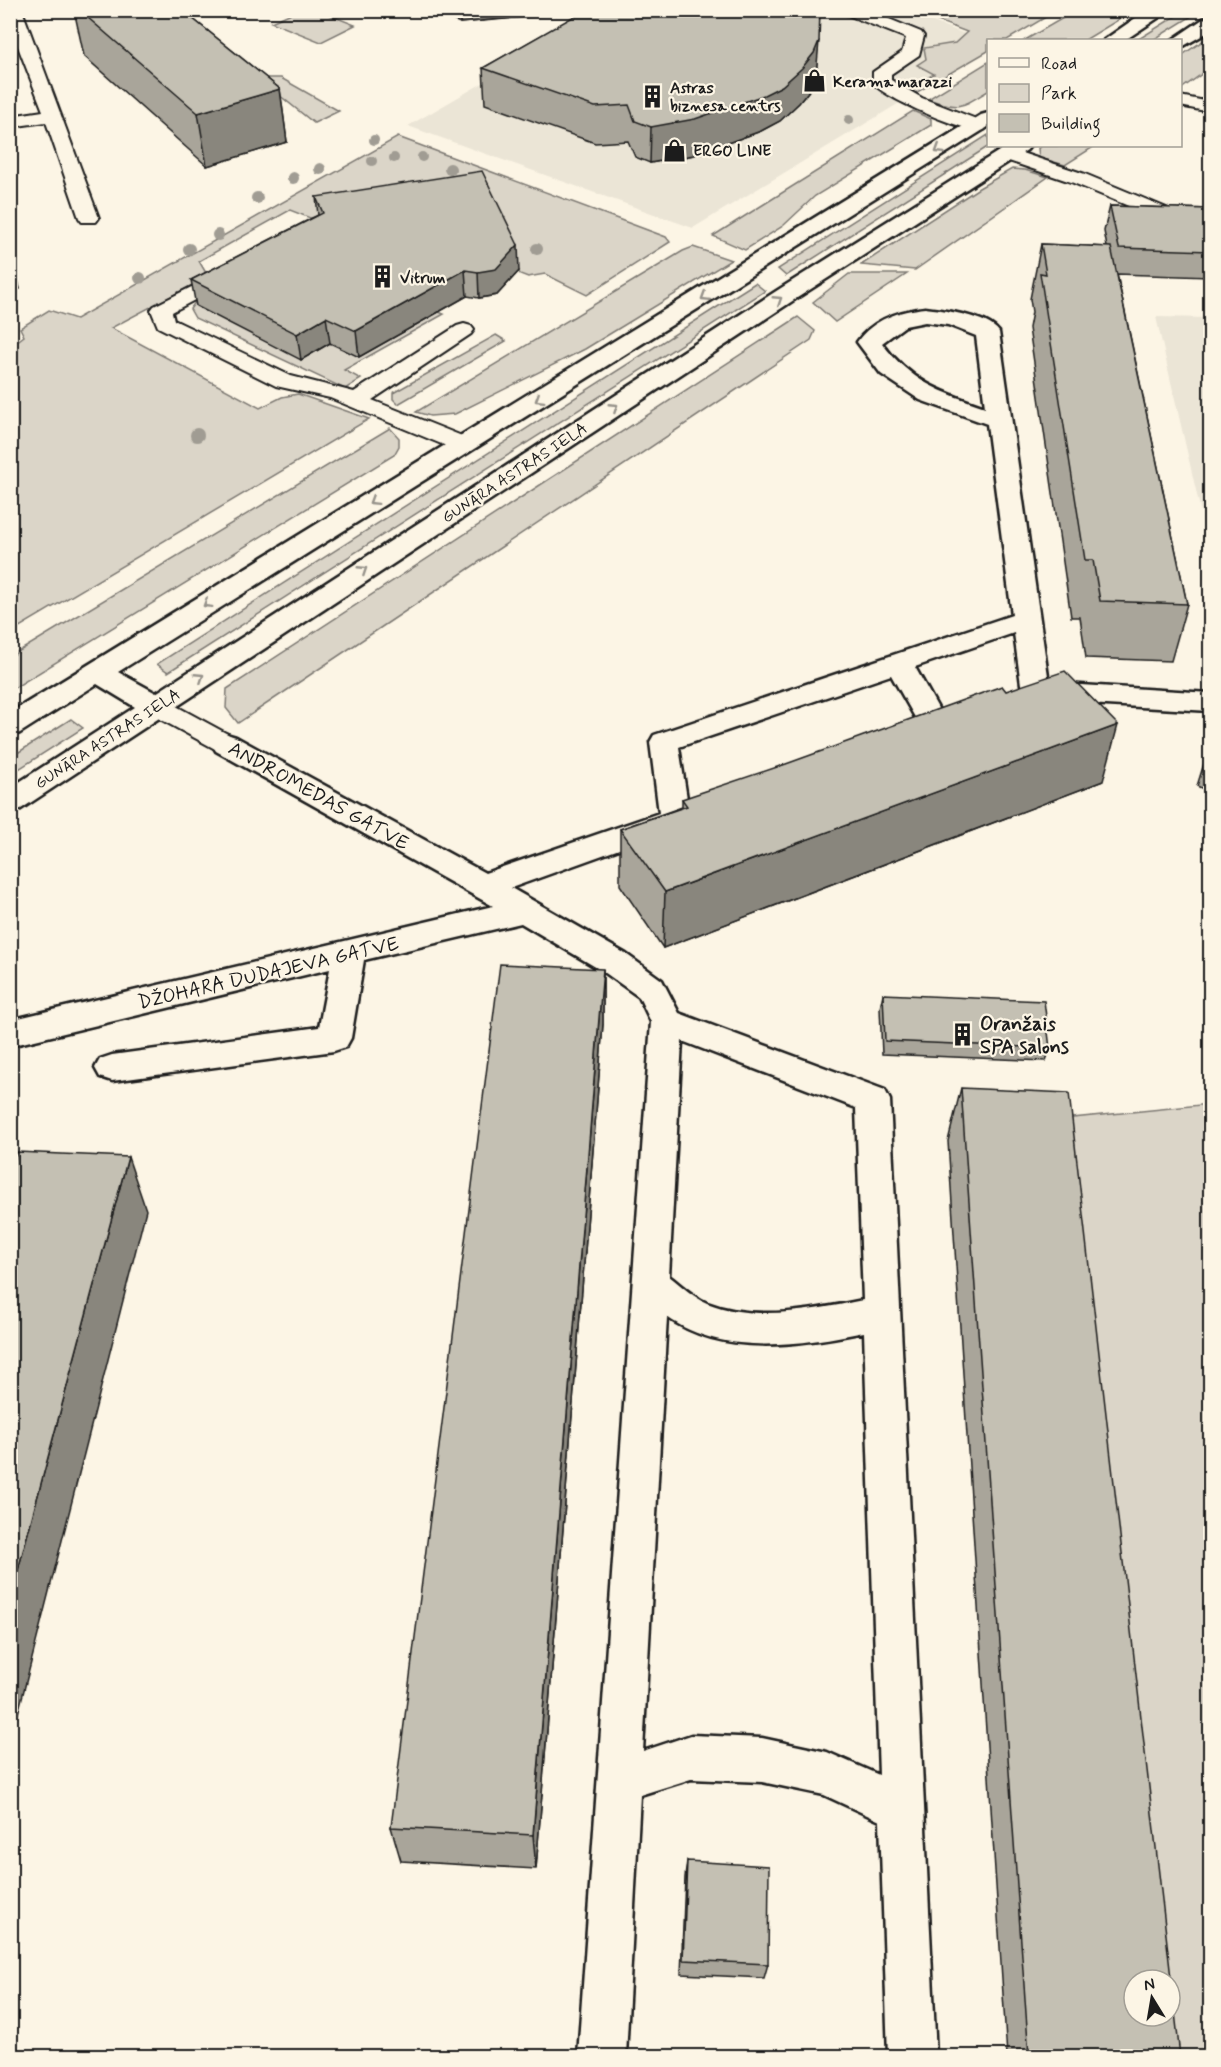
<svg xmlns="http://www.w3.org/2000/svg" width="1221" height="2067" font-family="Mynerve,sans-serif">
<style>
.built{fill:#ebe5d6}
.green{fill:#dbd5c8;stroke:#7c7872;stroke-width:1.5}
.lines{fill:none;stroke-linecap:round;stroke-linejoin:round}
.service-casing{stroke:#1c1c1c;stroke-width:4}
.minor-casing{stroke:#1c1c1c;stroke-width:5}
.secondary-casing{stroke:#1c1c1c;stroke-width:5}
.service{fill:#fcf5e5;fill-rule:evenodd}
.minor{fill:#fcf5e5;fill-rule:evenodd}
.secondary{fill:#fcf5e5;fill-rule:evenodd}
.tree{fill:#a09c93}
.wall{fill:#a9a59a;stroke:#1c1c1c;stroke-width:1.5}
.shaded-wall{fill:#89867d;stroke:#1c1c1c;stroke-width:1.5}
.building{fill:#c4c0b3;stroke:#1c1c1c;stroke-width:1.5;fill-rule:evenodd}
.oneway{stroke:#97938b}
.labels{text-anchor:middle;stroke-width:4.5;stroke-linejoin:round;paint-order:stroke}
.far-poi-label{font-size:16px;font-weight:bold;fill:#1c1c1c;stroke:#fcf5e5;text-anchor:start}
.far-street-label{font-size:16px;fill:#1c1c1c;stroke:#fcf5e5}
.street-label{font-size:20px;fill:#1c1c1c;stroke:#fcf5e5}
.poi-label{font-size:20px;font-weight:bold;fill:#1c1c1c;stroke:#fcf5e5;text-anchor:start}
</style>
<rect width="100%" height="100%" fill="#fcf5e5"/>
<filter id="ink" filterUnits="userSpaceOnUse"><feTurbulence type="fractalNoise" baseFrequency=".0167" numOctaves="2"/><feDisplacementMap in="SourceGraphic" scale="12" xChannelSelector="R" yChannelSelector="G"/><feConvolveMatrix kernelMatrix="1 2 1 2 8 2 1 2 1" color-interpolation-filters="sRGB"/></filter>
<g filter="url(#ink)">
<g class="built">
<polygon points="608,11 904,11 968,35 939,79 693,228 408,126"/>
<polygon points="1156,317 1210,318 1210,551"/>
</g>
<g class="green">
<polygon points="317,10 355,25 321,42 271,22 296,11"/>
<polygon points="912,11 1056,11 1007,40 988,40 988,51 914,94 907,90 934,74 917,65 926,59 924,48 955,43 967,32"/>
<polygon points="1075,11 1133,11 1085,40 1025,40"/>
<polygon points="1184,11 1200,11 1153,40 1137,40"/>
<polygon points="1210,36 1210,68 1181,89 1181,56"/>
<path d="M988,62V91C960,108 960,110 928,99Z"/>
<polygon points="258,78 281,78 339,111 314,123"/>
<polygon points="913,111 931,119 931,125 815,196 783,226 745,250 713,236"/>
<polygon points="988,135 989,146 786,276 778,269"/>
<polygon points="398,137 666,237 670,242 587,295 545,274 528,277 520,274 483,196 408,200 310,218 290,210 199,261 206,273 198,282 111,328 260,408 282,397 298,394 369,419 11,632 11,346 24,336 20,328 49,310 76,319"/>
<polygon points="1042,146 1095,146 1065,165 1039,158 1038,148"/>
<polygon points="1012,169 1025,170 1048,177 915,270 861,265 979,188"/>
<polygon points="693,247 731,260 585,349 455,414 430,416 416,412 683,251"/>
<polygon points="849,274 907,274 835,322 813,302"/>
<polygon points="755,283 765,291 168,672 157,664"/>
<polygon points="196,301 330,343 439,312 444,314 344,370 361,379 345,389 195,318 190,309"/>
<polygon points="798,317 815,331 811,340 238,723 226,708 227,689"/>
<polygon points="496,335 506,341 398,404 393,399 393,393"/>
<polygon points="390,428 399,438 399,446 394,455 11,690 11,656"/>
<polygon points="71,719 83,728 11,774 11,757"/>
<polygon points="1210,1104 1210,2056 1168,2056 1170,1980 1063,1119"/>
</g>
<g class="lines">
<defs>
<g id="service">
<polygon points="10,10 22,10 99,218 96,222 82,222 79,218 46,122 10,127 10,116 43,111 10,26"/>
<path d="M843,10H867L921,32L924,36L919,55L891,74V80L922,98L984,122L987,126L984,130C968,134 888,99 876,86C872,82 873,77 873,72L902,52L906,38L845,14Z"/>
<polygon points="1180,96 1210,102 1210,112 1180,106"/>
<polygon points="1007,148 1085,174 1193,219 1196,223 1193,227 1179,227 1071,182 1000,158 998,154 1000,150"/>
<polygon points="229,268 236,270 239,274 236,278 172,312 174,320 291,376 354,392 457,326 464,324 471,326 474,330 471,334 372,400 472,440 475,445 472,450 464,452 456,450 330,398 276,386 158,327 151,310 154,306"/>
<polygon points="156,697 165,700 235,738 239,744 235,750 226,753 217,750 147,712 143,706 147,700"/>
</g>
<path id="minor" d="M925,308C943,310 988,316 999,332L1049,683L1210,693V711L1036,701L1026,699L1022,692L1014,633L915,667L949,728L945,735L935,738L925,735L891,675L679,747L690,818L686,825L511,888L626,954L662,980L679,1013L885,1090L890,1100L936,2056H888L880,1821L824,1795L762,1782L691,1779L640,1795L626,2056H578L651,1022L639,997L604,972L521,923L364,960L351,1038L346,1047L334,1051L112,1081L100,1077L95,1068L100,1059L112,1055L319,1027L330,969L10,1046V1020L493,906L216,751L212,744L216,737L226,734L236,737L485,873L659,813L650,742L654,735L1012,615L987,424L920,400L881,374L857,342C873,319 899,311 925,308ZM925,322L948,325L976,336L985,407C941,392 911,382 882,343L905,326ZM682,1041L856,1108L863,1300C815,1310 755,1322 707,1303C693,1297 681,1285 669,1276ZM667,1317C723,1357 801,1345 864,1332L879,1775L827,1752L762,1738L691,1735L643,1751Z"/>
<g id="secondary">
<polygon points="1147,10 1170,10 1125,40 1104,40"/>
<polygon points="1210,17 1210,31 1180,48 1180,40 1172,40 1203,19"/>
<polygon points="988,113 988,127 118,672 156,693 781,288 1007,146 1030,146 1027,150 797,298 21,809 10,812 10,788 135,707 97,684 20,733 10,736 10,713 981,115"/>
</g>
</defs>
<use href="#service" class="service-casing"/>
<use href="#minor" class="minor-casing"/>
<use href="#secondary" class="secondary-casing"/>
<use href="#service" class="service"/>
<use href="#minor" class="minor"/>
<use href="#secondary" class="secondary"/>
</g>
<g class="tree">
<circle cx="849" cy="120" r="5"/>
<circle cx="374" cy="140" r="5"/>
<circle cx="422" cy="157" r="5"/>
<circle cx="394" cy="158" r="5"/>
<circle cx="372" cy="161" r="5"/>
<circle cx="320" cy="169" r="6"/>
<circle cx="450" cy="169" r="6"/>
<circle cx="293" cy="178" r="6"/>
<circle cx="257" cy="198" r="6"/>
<circle cx="218" cy="235" r="6"/>
<circle cx="189" cy="249" r="6"/>
<circle cx="537" cy="249" r="6"/>
<circle cx="140" cy="278" r="6"/>
<circle cx="197" cy="435" r="7"/>
</g>
<g class="wall">
<polygon points="74,10 182,10 280,89 287,142 207,166 84,56"/>
<polygon points="428,10 820,10 816,76 811,88 799,103 780,121 761,131 694,155 650,163 635,157 628,141 595,143 485,104 483,68 583,12 460,23"/>
<polygon points="316,197 519,271 497,295 479,298 467,296 359,357 330,343 301,360 196,306 191,280 318,215"/>
<polygon points="1110,206 1210,209 1210,277 1117,274 1187,604 1171,661 1086,658 1080,617 1071,617 1029,328 1032,312 1030,299 1041,244 1107,247 1104,231"/>
<polygon points="1210,744 1210,792 1197,786"/>
<polygon points="1103,781 663,948 620,885 620,829 682,807 682,799"/>
<polygon points="603,969 603,1024 536,1869 401,1861 391,1827"/>
<polygon points="883,994 1050,1048 1046,1061 882,1054 880,1008"/>
<polygon points="961,1088 1180,2056 1007,2056 948,1141"/>
<polygon points="687,1861 768,1964 764,1978 681,1974 685,1877"/>
</g>
<g class="shaded-wall">
<polygon points="460,10 595,10 460,23"/>
<polygon points="819,41 816,76 811,88 799,103 780,121 761,131 694,155 650,163 651,127"/>
<polygon points="280,89 287,142 207,166 198,113"/>
<polygon points="518,245 519,271 497,295 479,298 478,272"/>
<polygon points="10,247 20,289 10,291"/>
<polygon points="465,270 467,296 359,357 356,331"/>
<polygon points="326,317 330,343 301,360 297,334"/>
<polygon points="1118,725 1103,781 663,948 665,892"/>
<polygon points="603,969 603,1024 536,1869 533,1835"/>
<polygon points="128,1157 146,1210 10,1745 10,1600"/>
</g>
<g class="building">
<polygon points="79,10 182,10 280,89 198,113"/>
<polygon points="585,10 820,10 819,41 814,53 802,68 782,86 764,95 695,119 651,127 635,121 629,105 595,107 483,68"/>
<polygon points="482,171 518,245 496,269 478,272 465,270 356,331 326,317 297,334 191,280 323,213 316,197"/>
<polygon points="1110,206 1210,209 1210,251 1119,248"/>
<polygon points="1041,244 1111,247 1187,604 1100,601 1093,560 1085,560 1040,273 1046,274"/>
<polygon points="1065,671 1118,725 665,892 620,829 687,806 682,799 786,764 1002,686 1006,691"/>
<polygon points="500,964 603,969 533,1835 391,1827"/>
<polygon points="883,994 1044,1001 1050,1048 885,1041"/>
<path d="M961,1088L1069,1093L1180,2056H1029ZM1134,1980H1170V2016H1134Z"/>
<polygon points="17,1152 128,1157 10,1600 10,1173"/>
<polygon points="687,1861 769,1866 768,1964 683,1960"/>
</g>
<defs><path id="oneway-chevron" d="M-2-3.5L2.5 0L-2 3.5" fill="none" stroke-width="1.6" stroke-linecap="round" stroke-linejoin="round" transform="scale(1.5)"/></defs>
<g class="oneway">
<use href="#oneway-chevron" transform="translate(939 150) rotate(148)"/>
<use href="#oneway-chevron" transform="translate(705 297) rotate(148)"/>
<use href="#oneway-chevron" transform="translate(778 300) rotate(-33)"/>
<use href="#oneway-chevron" transform="translate(539 399) rotate(148)"/>
<use href="#oneway-chevron" transform="translate(614 407) rotate(-33)"/>
<use href="#oneway-chevron" transform="translate(373 501) rotate(148)"/>
<use href="#oneway-chevron" transform="translate(363 570) rotate(-33)"/>
<use href="#oneway-chevron" transform="translate(207 604) rotate(148)"/>
<use href="#oneway-chevron" transform="translate(200 677) rotate(-33)"/>
</g>
</g>
<defs>
<symbol id="shop-bare" viewBox="-9 -9 18 18"><path d="M-5-2.5h2.3a2.7 3.5 0 0 1 5.4 0H5L5.5 6h-11ZM-1.5-2.5h3a1.5 2.3 0 0 0-3 0Z" fill="#1c1c1c" stroke="#fcf5e5" stroke-width="2.5" paint-order="stroke"/></symbol>
<symbol id="building-bare" viewBox="-9 -9 18 18"><path d="M-4-6H4V6H1V3H-1V6H-4ZM-2.5-4.3h1.7v1.8h-1.7ZM.8-4.3h1.7v1.8H.8ZM-2.5-1h1.7V.8h-1.7ZM.8-1h1.7V.8H.8Z" fill="#1c1c1c" stroke="#fcf5e5" stroke-width="2.5" paint-order="stroke"/></symbol>
</defs>
<g fill-rule="evenodd">
<use href="#shop-bare" x="798" y="64" width="33" height="33"/>
<use href="#building-bare" x="636" y="80" width="33" height="33"/>
<use href="#shop-bare" x="658" y="134" width="33" height="33"/>
<use href="#building-bare" x="366" y="260" width="33" height="33"/>
<use href="#building-bare" x="946" y="1018" width="33" height="33"/>
</g>
<g class="labels">
<g class="far-poi-label">
<text x="833" y="87">Kerama marazzi</text>
<text x="670" y="93">Astras<tspan x="670" dy="18">biznesa centrs</tspan></text>
<text x="693" y="156">ERGO LINE</text>
<text x="400" y="283">Vitrum</text>
</g>
<g class="far-street-label">
<text transform="translate(514 472) rotate(-33)" y="6">GUNĀRA ASTRAS IELA</text>
<text transform="translate(107 738) rotate(-33)" y="6">GUNĀRA ASTRAS IELA</text>
</g>
<g class="street-label">
<text transform="translate(319 795) rotate(29)" y="7">ANDROMEDAS GATVE</text>
<text transform="translate(268 972) rotate(-13)" y="7">DŽOHARA DUDAJEVA GATVE</text>
</g>
<g class="poi-label">
<text x="980" y="1030">Oranžais<tspan x="980" dy="23">SPA salons</tspan></text>
</g>
</g>
<rect width="1221" height="2067" fill="none" stroke="#fcf5e5" stroke-width="36"/>
<rect x="18" y="18" width="1185" height="2031" fill="none" stroke="#1c1c1c" stroke-width="2" filter="url(#ink)"/>
<rect x="987" y="39" width="195" height="108" fill="#fcf5e5" stroke="#a29e95" stroke-width="1.5"/>
<rect x="999" y="58" width="30" height="9" fill="#fcf5e5" stroke="#a29e95" stroke-width="1.5"/>
<text x="1041" y="69" font-size="18" fill="#1c1c1c">Road</text>
<rect x="999" y="84" width="30" height="18" fill="#dbd5c8" stroke="#a29e95" stroke-width="1.5"/>
<text x="1041" y="99" font-size="18" fill="#1c1c1c">Park</text>
<rect x="999" y="114" width="30" height="18" fill="#c4c0b3" stroke="#a29e95" stroke-width="1.5"/>
<text x="1041" y="129" font-size="18" fill="#1c1c1c">Building</text>
<g transform="translate(1152 1998) rotate(349)"><circle r="28" fill="#fcf5e5" stroke="#a29e95" stroke-width="1.5"/>
<path d="M0-4.5L10 22L0 15L-10 22Z" fill="#1c1c1c"/>
<text y="-9" font-size="16" font-weight="bold" text-anchor="middle" fill="#1c1c1c">N</text>
</g>
</svg>
